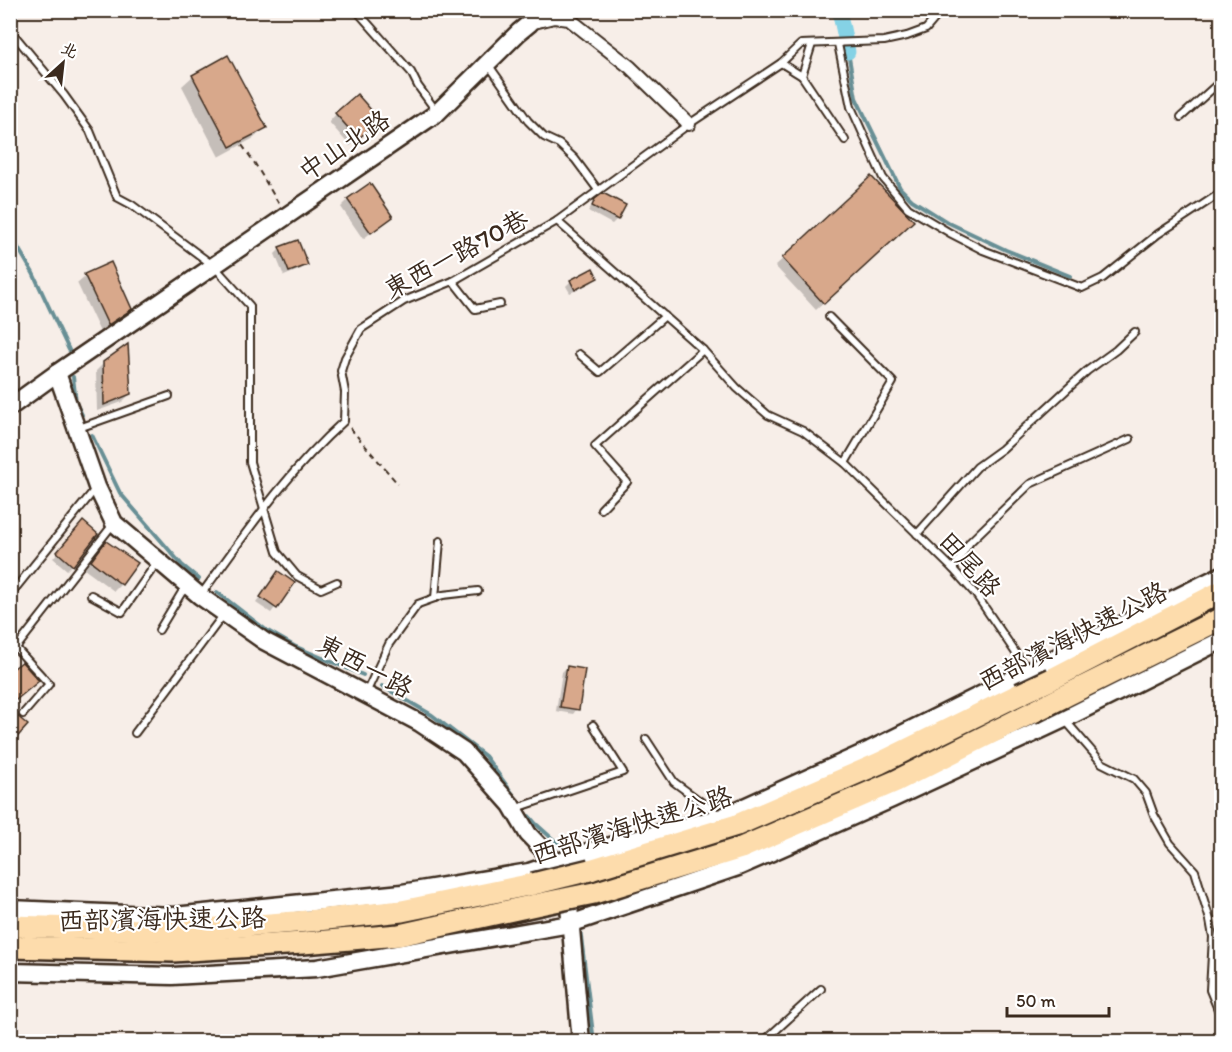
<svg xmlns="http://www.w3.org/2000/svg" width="1232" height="1052" font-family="Itim,'LXGW WenKai TC',sans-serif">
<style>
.shadow{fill:#0003}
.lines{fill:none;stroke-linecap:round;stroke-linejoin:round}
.stream{stroke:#678f95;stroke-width:4}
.canal{stroke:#85d2e5;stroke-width:15}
.building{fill:#d8a88b;stroke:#3b2a1e;stroke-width:1.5}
.lane-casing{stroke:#3b2a1e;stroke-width:10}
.street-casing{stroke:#3b2a1e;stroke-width:16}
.secondary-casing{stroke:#3b2a1e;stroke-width:21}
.highway-casing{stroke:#3b2a1e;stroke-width:26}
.path{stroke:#3b2a1e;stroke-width:2;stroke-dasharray:6 4.5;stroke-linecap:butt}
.lane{stroke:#fff;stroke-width:6}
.street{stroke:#fff;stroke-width:12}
.secondary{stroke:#fff;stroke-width:16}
.highway{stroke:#fddcac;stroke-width:21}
.highway-bridge-casing{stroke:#3b2a1e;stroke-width:26;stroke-linecap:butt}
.highway-bridge{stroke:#fddcac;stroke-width:21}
.labels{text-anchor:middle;stroke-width:4.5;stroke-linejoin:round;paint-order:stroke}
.street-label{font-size:26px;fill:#3b2a1e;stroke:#fff}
</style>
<rect width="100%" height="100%" fill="#f7eee8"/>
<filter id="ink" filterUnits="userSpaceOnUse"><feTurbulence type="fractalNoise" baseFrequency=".0167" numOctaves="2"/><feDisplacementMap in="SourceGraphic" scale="12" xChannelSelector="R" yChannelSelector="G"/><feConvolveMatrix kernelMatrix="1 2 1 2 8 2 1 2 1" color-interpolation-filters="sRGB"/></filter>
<g filter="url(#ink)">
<g class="shadow">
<polygon points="193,76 265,128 254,138 219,157 182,86"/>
<polygon points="336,114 370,127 350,146 329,122"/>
<polygon points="871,178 904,229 816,310 775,266"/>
<polygon points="348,200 391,217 363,239 341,207"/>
<polygon points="596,200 617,219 612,224 588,211"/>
<polygon points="280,249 306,264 301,269 284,276 275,254"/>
<polygon points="85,276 130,309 100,332 77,283"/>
<polygon points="596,278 591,283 570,293 566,286 571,281"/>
<polygon points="104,363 130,394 122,402 97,411 96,371"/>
<polygon points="79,528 72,565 67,570 53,558"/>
<polygon points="99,551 121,584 114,591 84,569"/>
<polygon points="274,578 293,584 271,613 256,603"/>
<polygon points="567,667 577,709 573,714 556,711 562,672"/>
</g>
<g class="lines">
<g class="stream">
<polyline points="848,52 856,98 900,188 912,200 947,222 1006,250 1070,276"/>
<polyline points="10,234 33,273 69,350"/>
<polyline points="73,377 76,403 82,415"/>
<polyline points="92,435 120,493 182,565 199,579"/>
<polyline points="217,592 266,630 294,646 363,675"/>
<polyline points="382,686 432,715 485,756 515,797"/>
<polyline points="529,816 536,824 565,850"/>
<polyline points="580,929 594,1042"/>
</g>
<polyline class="canal" points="839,10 848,52"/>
</g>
<g class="building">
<polygon points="228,55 267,128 230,147 192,75"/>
<polygon points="357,94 380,120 358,139 335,113"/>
<polygon points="871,176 914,221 824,304 782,258"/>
<polygon points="370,183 393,217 371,233 347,199"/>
<polygon points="603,193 626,205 618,220 592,206 595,199"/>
<polygon points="298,240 308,265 289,272 279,247"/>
<polygon points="111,262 132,309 108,325 84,274"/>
<polygon points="593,268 598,278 575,290 570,280"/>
<polygon points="128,344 131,394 104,405 103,362"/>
<polygon points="83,521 98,534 73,566 57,552"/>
<polygon points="106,541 138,563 122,585 91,561"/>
<polygon points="278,571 295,583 277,609 260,597"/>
<polygon points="22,662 39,681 10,705 10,671"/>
<polygon points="567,666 585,669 579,710 560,707"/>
<polygon points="10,710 28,725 10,745"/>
</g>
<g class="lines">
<defs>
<g id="lane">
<polyline points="356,10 411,72 418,86 437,112"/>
<polyline points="10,30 64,95 90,131 117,197 132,205 214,266 250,306 250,462 277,552 297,576 321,589 337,582"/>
<polyline points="812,44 802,76 845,140"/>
<polyline points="838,44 851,107 883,178 908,208 950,233 983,250 1082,288 1103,278 1158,234 1222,192"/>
<polyline points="781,63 802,76"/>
<polyline points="488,64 528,121 544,137 559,144 575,159 598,190"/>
<polyline points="1181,117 1222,80"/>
<polyline points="557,221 703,350 737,388 768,415 803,431 845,463 953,569 977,596 1028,671"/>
<polyline points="453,281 475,309 500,304"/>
<polyline points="829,317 893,382 845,463"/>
<polyline points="579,354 600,372 665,316"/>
<polyline points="79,428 169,396"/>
<polyline points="601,509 627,482 595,446 703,350"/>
<polyline points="917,534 977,467 1002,449 1087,371 1116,350 1135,332"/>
<polyline points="953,569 970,542 1030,484 1130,439"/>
<polyline points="10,595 96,488"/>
<polyline points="91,595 122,612 158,561"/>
<path d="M200,596C246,533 286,473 344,421L345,392L341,371L345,358L361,329L404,301L453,281L557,221L689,124L781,63L801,44L884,41L907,36L926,29L942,10"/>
<polyline points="435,598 440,541"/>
<polyline points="159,630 185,587"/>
<polyline points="366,693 389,644 418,604 443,595 478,591"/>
<polyline points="23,714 49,684 16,648 114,523"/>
<polyline points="1065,720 1102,763 1134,779 1146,793 1154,815 1170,843 1195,871 1210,920 1213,937 1210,990 1222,1019"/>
<polyline points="135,733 224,614"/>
<polyline points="646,739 674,782 719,815"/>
<polyline points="514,809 623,772 593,725"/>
<polyline points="763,1042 821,989"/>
</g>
<polyline id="street" points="530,23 554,17 569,19 630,67 689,124"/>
<g id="secondary">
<polyline points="57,373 97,487 114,523 200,596 264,641 420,723 464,752 511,805 528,834 555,862 569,906 581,1042"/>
<polyline points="10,407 57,373 437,113 519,32 530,23"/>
<polyline points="10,909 174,916 402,893 529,872 588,852 722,817 870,750 1222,575"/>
<polyline points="10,972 172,976 317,968 570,924 738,867 892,799 1064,719 1222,640"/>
</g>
<g id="highway">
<polyline points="1052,679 1222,591"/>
<polyline points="1063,697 1222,618"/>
<polyline points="590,870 737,825 880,763 1020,694"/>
<polyline points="594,893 741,848 896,781 1031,713"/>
<polyline points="10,926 179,931 308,921 402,911 533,884"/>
<polyline points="10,947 173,951 303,943 399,935 540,904"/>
</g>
</defs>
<use href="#lane" class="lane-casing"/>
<use href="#street" class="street-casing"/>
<use href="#secondary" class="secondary-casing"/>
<use href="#highway" class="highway-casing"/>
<g class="path">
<polyline points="242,145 254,162 279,204"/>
<polyline points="350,428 398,484"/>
</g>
<use href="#lane" class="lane"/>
<use href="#street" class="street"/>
<use href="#secondary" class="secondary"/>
<use href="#highway" class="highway"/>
<defs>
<g id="highway-bridge">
<polyline points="1020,694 1052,679"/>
<polyline points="1031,713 1063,697"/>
<polyline points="533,884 590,870"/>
<polyline points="540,904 594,893"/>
</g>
</defs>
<use href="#highway-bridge" class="highway-bridge-casing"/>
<use href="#highway-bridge" class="highway-bridge"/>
</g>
</g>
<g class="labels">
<g class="street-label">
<text transform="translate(344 145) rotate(-34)" y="9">中山北路</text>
<text transform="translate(456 254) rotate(-28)" y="9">東西一路70巷</text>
<text transform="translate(970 564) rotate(48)" y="9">田尾路</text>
<text transform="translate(1073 636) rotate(-27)" y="9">西部濱海快速公路</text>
<text transform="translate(365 666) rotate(28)" y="9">東西一路</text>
<text transform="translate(632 825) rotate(-17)" y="9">西部濱海快速公路</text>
<text transform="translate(162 919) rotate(-1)" y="9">西部濱海快速公路</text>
</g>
</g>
<rect width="1232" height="1052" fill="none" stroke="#fff" stroke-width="36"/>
<rect x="18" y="18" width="1196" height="1016" fill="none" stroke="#3b2a1e" stroke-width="2" filter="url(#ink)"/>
<g transform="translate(63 63) rotate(27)" stroke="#ffffff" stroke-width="4.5" paint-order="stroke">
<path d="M0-4.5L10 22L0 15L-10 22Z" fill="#3b2a1e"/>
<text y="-9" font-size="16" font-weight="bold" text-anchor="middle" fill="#3b2a1e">北</text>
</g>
<path d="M1007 1007v9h102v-9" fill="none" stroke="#3b2a1e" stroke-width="3"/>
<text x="1016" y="1007" font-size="18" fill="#3b2a1e" stroke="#ffffff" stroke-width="4.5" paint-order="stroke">50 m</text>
</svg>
